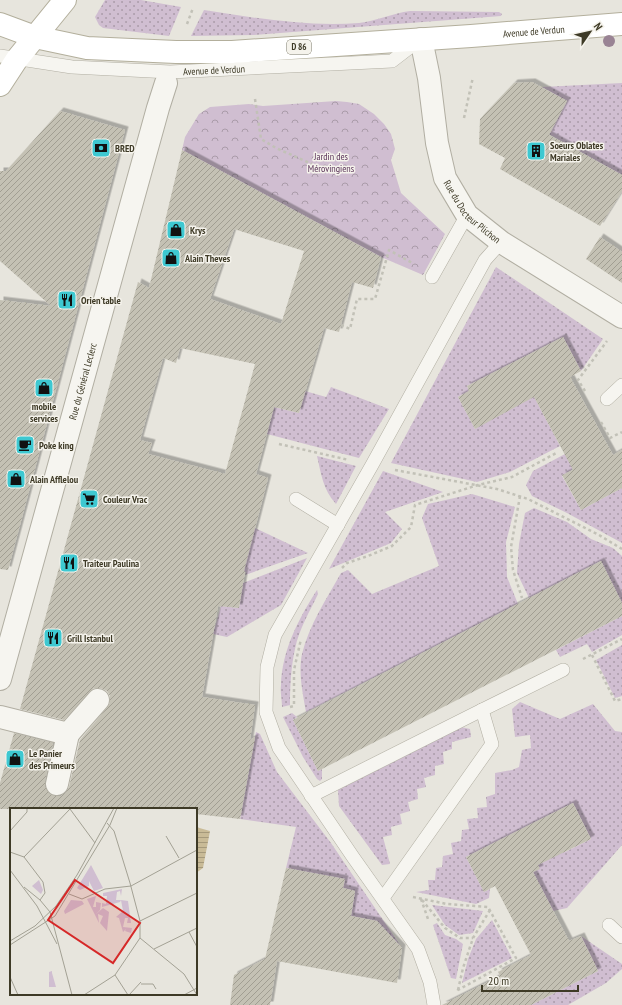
<svg xmlns="http://www.w3.org/2000/svg" width="622" height="1005" font-family="'PT Sans Narrow',sans-serif">
<style>
.grass{fill:url(#grass-dots)}
.park{fill:url(#park-crowns)}
.water{fill:url(#water-rules)}
.building{fill:url(#building-hatch);fill-rule:evenodd;filter:url(#shadow)}
.lines{fill:none;stroke-linecap:round;stroke-linejoin:round}
.lane-casing{stroke:#b1aea2;stroke-width:14}
.street-casing{stroke:#b1aea2;stroke-width:24}
.primary-casing{stroke:#b3af9c;stroke-width:24}
.path{stroke:#c2c1b7;stroke-width:2.5;stroke-dasharray:3 3;stroke-linecap:butt}
.lane{stroke:#f6f5f0;stroke-width:13}
.street{stroke:#f6f5f0;stroke-width:22}
.primary{stroke:#fff;stroke-width:22}
.tree{fill:#998394}
.labels{text-anchor:middle;stroke-width:3;stroke-linejoin:round;paint-order:stroke}
.shield{fill:#f5f3ec;stroke:#757261;stroke-width:1}
.shield-label{font-size:9px;font-weight:bold;fill:#3e3a26}
.street-label{font-size:10px;fill:#3e3a26;stroke:#f5f3ec}
.poi-label{font-size:10px;font-weight:bold;fill:#3e3a26;stroke:#f5f3ec;text-anchor:start}
.park-label{font-size:10px;fill:#5a3359;stroke:#f5f3ec}
.inset-road{fill:none;stroke:#a3a194;stroke-width:1}
.view{fill:#d62828;fill-opacity:0.15;stroke:#d62828;stroke-width:2}
.inset-edge{fill:none;stroke:#3e3a26;stroke-width:2}
</style>
<defs>
<pattern id="grass-dots" width="8" height="8" patternUnits="userSpaceOnUse"><rect width="8" height="8" fill="#d0bed1"/><path d="M2 2h.1M6 6h.1" fill="none" stroke="#aa9ba9" stroke-width="1.8" stroke-linecap="round"/></pattern>
<pattern id="park-crowns" width="20" height="18" patternUnits="userSpaceOnUse"><rect width="20" height="18" fill="#d0bed1"/><path d="M2 6a3 3 0 1 1 6 0M12 15a3 3 0 1 1 6 0" fill="none" stroke="#aa9ba9"/></pattern>
<pattern id="water-rules" width="6" height="5" patternUnits="userSpaceOnUse"><rect width="6" height="5" fill="#c9bb97"/><path d="M0 2.5h6" fill="none" stroke="#a5997b"/></pattern>
<pattern id="building-hatch" width="6" height="6" patternUnits="userSpaceOnUse"><rect width="6" height="6" fill="#c4c1b4"/><path d="M-1 1l2-2M0 6l6-6M5 7l2-2" fill="none" stroke="#a19e92"/></pattern>
<filter id="shadow"><feDropShadow dx="3.5" dy="-3.5" stdDeviation="0" flood-color="#0004"/></filter>
</defs>
<rect width="100%" height="100%" fill="#e7e5dd"/>
<g class="grass">
<polygon points="105,0 141,0 181,7 169,36 103,28 99,25 95,17"/>
<path d="M204,10C255,18 308,27 359,23C377,21 393,13 410,11L499,12L502,14L501,16L254,35L191,36Z"/>
<polygon points="622,83 622,175 547,133 567,101 542,87"/>
<polygon points="496,267 603,339 581,371 563,337 467,386 469,391 458,397 475,429 531,391 560,446 510,472 477,482 391,463"/>
<polygon points="331,387 389,409 359,458 267,434 274,407 299,413 305,391 326,397"/>
<polygon points="565,454 573,469 562,476 581,510 622,488 622,543 567,513 532,496 526,485 533,471"/>
<path d="M317,456L356,466L336,504C323,490 321,473 317,456Z"/>
<polygon points="383,471 443,492 385,512 402,529 391,543 329,569"/>
<path d="M472,494L515,507L506,542L507,577L518,604L306,712C303,694 298,673 302,654C309,625 327,598 341,573L348,570L372,594L439,566L422,518L428,504Z"/>
<polygon points="534,508 567,522 591,539 613,548 622,556 622,603 601,561 529,598 517,573 519,544 525,513"/>
<polygon points="255,528 308,553 245,575 246,572 229,569"/>
<polygon points="307,558 281,605 227,637 213,634 221,606 239,608 243,583"/>
<path d="M317,590L318,594C310,611 299,629 295,649C291,667 290,686 290,705L282,707C282,699 280,692 281,685C282,650 299,618 317,590Z"/>
<polygon points="622,616 622,635 592,652 587,644 560,657 556,650"/>
<polygon points="622,645 622,696 615,698 596,660"/>
<polygon points="520,702 560,719 593,704 615,731 622,732 622,845 567,908 553,911 533,872 539,868 535,859 565,852 591,839 573,803 466,857 484,892 490,889 489,898 476,904 416,892 429,890 428,880 435,880 436,868 442,867 443,856 453,854 451,843 461,841 462,830 469,829 467,819 478,818 477,808 487,807 486,797 495,794 495,773 512,770 519,767 522,750 531,748 530,735 515,737 512,709"/>
<polygon points="292,713 297,717 293,720 318,771 322,769 322,779 320,781 317,779 303,757 283,717"/>
<polygon points="461,727 470,729 471,737 452,742 452,749 443,752 444,764 435,766 435,775 424,778 426,787 417,789 418,799 408,802 410,811 400,814 402,824 391,827 392,835 383,837 390,864 382,865 339,806 338,790"/>
<polygon points="256,732 260,734 277,772 331,843 402,948 377,921 351,916 355,891 343,888 344,879 286,868 296,827 240,819"/>
<polygon points="432,905 483,911 473,933 459,935 445,925"/>
<polygon points="492,920 512,958 462,983 468,959 476,939"/>
<polygon points="437,923 445,935 456,939 463,944 456,979 451,978 433,925"/>
<polygon points="581,936 622,964 622,969 606,983 568,1005 531,1005 598,971"/>
</g>
<polygon class="park" points="336,101 347,102 359,104 374,114 384,124 391,134 395,149 391,160 401,193 445,234 423,275 381,257 182,150 185,137 199,114 210,107 249,104 263,106"/>
<polygon class="water" points="196,827 210,831 203,868 196,873"/>
<g class="building">
<polygon points="532,82 567,101 549,135 622,175 622,191 600,226 500,169 505,158 479,144 480,119 514,83"/>
<polygon points="60,111 125,130 8,570 0,569 0,300 51,306 0,261 0,171 6,171"/>
<path d="M182,150L381,257L373,288L352,282L339,332L324,328L299,413L274,407L256,474L268,478L244,571H245L239,608L218,606L202,697L255,705L250,740L255,737L240,819L196,814V809H0V783L14,733L53,743L45,781V787L49,793L55,796H61L66,792L69,787L80,740L107,708L110,703V696L107,691L101,688H94L89,692L64,720L20,709L138,282L149,288ZM234,229L304,251L281,324L210,299ZM180,348L255,364L225,474L148,454L152,443L140,440L163,358L176,363Z"/>
<polygon points="600,237 622,252 622,283 586,259"/>
<polygon points="563,337 581,371 570,377 613,455 622,450 622,488 581,510 562,475 573,470 534,397 475,429 458,397 469,391 467,386"/>
<polygon points="601,561 622,603 622,616 318,771 293,720"/>
<polygon points="573,803 591,839 538,865 540,869 533,872 569,941 581,936 598,971 531,1005 442,1005 500,976 498,972 531,955 495,886 484,892 466,857"/>
<polygon points="286,868 345,879 343,888 355,891 351,916 377,921 402,948 397,983 277,961 270,1005 230,1005 234,975 265,959"/>
</g>
<g class="lines">
<defs>
<g id="lane">
<path id="s1" d="M0,56L72,67L170,72L392,61L418,41"/>
<polyline points="432,277 467,215"/>
<polyline points="607,399 622,385"/>
<polyline points="296,499 338,525"/>
<polyline points="311,796 482,710"/>
<polyline points="383,898 492,744 482,710 563,670"/>
<polyline points="609,925 622,937"/>
<polyline points="434,1005 430,982 418,949 353,857 279,748 266,712 267,667 275,635 372,465 485,260 501,242"/>
</g>
<g id="street">
<path id="s2" d="M421,39L429,78L437,143L445,178L467,215L501,242L622,317"/>
<path id="s3" d="M0,679L158,108L166,83"/>
<polyline points="0,717 68,734 57,784"/>
<polyline points="68,734 98,700"/>
</g>
<g id="primary">
<path id="s4" d="M0,24L35,37L87,48L176,52H232L471,36L622,24"/>
<polyline points="0,85 17,59 65,0"/>
</g>
</defs>
<use href="#lane" class="lane-casing"/>
<use href="#street" class="street-casing"/>
<use href="#primary" class="primary-casing"/>
<g class="path">
<polyline points="187,24 193,8"/>
<polyline points="255,99 261,139 276,148 312,164"/>
<polyline points="464,118 473,77"/>
<polyline points="341,325 350,329 357,299 375,299 389,250 414,264"/>
<polyline points="585,391 578,380 607,341"/>
<polyline points="601,422 610,438 622,432"/>
<polyline points="279,444 349,460"/>
<polyline points="395,470 497,489 528,499 599,535 622,549"/>
<polyline points="520,496 511,547 513,570 522,598"/>
<polyline points="342,568 347,563 368,556 392,546 411,527 415,505 478,485 512,477 558,452"/>
<polyline points="592,655 615,701 622,699"/>
<polyline points="583,659 622,639"/>
<polyline points="290,707 294,706 294,670 301,639"/>
<polyline points="413,897 447,904 488,907 516,958 458,990 457,992"/>
<polyline points="421,899 428,919"/>
<polyline points="422,900 445,928 460,938 473,938"/>
<polyline points="458,990 463,968 473,938 490,910"/>
</g>
<use href="#lane" class="lane"/>
<use href="#street" class="street"/>
<use href="#primary" class="primary"/>
</g>
<circle class="tree" cx="609" cy="41" r="6"/>
<defs>
<symbol id="bank-square" viewBox="-11 -11 22 22"><rect x="-9" y="-9" width="18" height="18" rx="4" fill="#3ec8d1" stroke="#f5f3ec"/><path d="M-6-4H6V4H-6ZM0-2.3a2.3 2.3 0 1 0 0 4.6a2.3 2.3 0 1 0 0-4.6Z" fill="#111"/></symbol>
<symbol id="building-square" viewBox="-11 -11 22 22"><rect x="-9" y="-9" width="18" height="18" rx="4" fill="#3ec8d1" stroke="#f5f3ec"/><path d="M-4-6H4V6H1V3H-1V6H-4ZM-2.5-4.3h1.7v1.8h-1.7ZM.8-4.3h1.7v1.8H.8ZM-2.5-1h1.7V.8h-1.7ZM.8-1h1.7V.8H.8Z" fill="#111"/></symbol>
<symbol id="shop-square" viewBox="-11 -11 22 22"><rect x="-9" y="-9" width="18" height="18" rx="4" fill="#3ec8d1" stroke="#f5f3ec"/><path d="M-5-2.5h2.3a2.7 3.5 0 0 1 5.4 0H5L5.5 6h-11ZM-1.5-2.5h3a1.5 2.3 0 0 0-3 0Z" fill="#111"/></symbol>
<symbol id="restaurant-square" viewBox="-11 -11 22 22"><rect x="-9" y="-9" width="18" height="18" rx="4" fill="#3ec8d1" stroke="#f5f3ec"/><path d="M-5-6h1v4h1v-4h1v4h1v-4h1v5L-1.5 .5V6h-2V.5L-5-1ZM5-6V6H3V1.5H1.5Q1.5-4 5-6Z" fill="#111"/></symbol>
<symbol id="cafe-square" viewBox="-11 -11 22 22"><rect x="-9" y="-9" width="18" height="18" rx="4" fill="#3ec8d1" stroke="#f5f3ec"/><path d="M-5.5-4.5H6V0H3Q3 3.5 0 3.5H-2.5Q-5.5 3.5-5.5 0ZM3-3.2v2h1.7v-2ZM-6 4.5H4V6H-6Z" fill="#111"/></symbol>
<symbol id="supermarket-square" viewBox="-11 -11 22 22"><rect x="-9" y="-9" width="18" height="18" rx="4" fill="#3ec8d1" stroke="#f5f3ec"/><path d="M-6-5.5h2.5l.6 2H6L4.5 2H-2.5L-4.4-4H-6ZM-1.5 3.2a1.3 1.3 0 1 0 .1 0ZM3 3.2a1.3 1.3 0 1 0 .1 0Z" fill="#111"/></symbol>
</defs>
<g fill-rule="evenodd">
<use href="#bank-square" x="90" y="137" width="22" height="22"/>
<use href="#building-square" x="525" y="140" width="22" height="22"/>
<use href="#shop-square" x="165" y="219" width="22" height="22"/>
<use href="#shop-square" x="160" y="247" width="22" height="22"/>
<use href="#restaurant-square" x="56" y="289" width="22" height="22"/>
<use href="#shop-square" x="33" y="377" width="22" height="22"/>
<use href="#cafe-square" x="14" y="434" width="22" height="22"/>
<use href="#shop-square" x="5" y="468" width="22" height="22"/>
<use href="#supermarket-square" x="78" y="488" width="22" height="22"/>
<use href="#restaurant-square" x="58" y="552" width="22" height="22"/>
<use href="#restaurant-square" x="42" y="627" width="22" height="22"/>
<use href="#shop-square" x="4" y="748" width="22" height="22"/>
</g>
<g class="labels">
<rect class="shield" x="287" y="40" width="24" height="14" rx="3"/>
<g class="shield-label">
<text x="299" y="50">D 86</text>
</g>
<g class="street-label">
<text dy="4" stroke="none"><textPath href="#s4" startOffset="538">Avenue de Verdun</textPath></text>
<text dy="4" stroke="none"><textPath href="#s1" startOffset="215">Avenue de Verdun</textPath></text>
<text dy="4" stroke="none"><textPath href="#s2" startOffset="185">Rue du Docteur Plichon</textPath></text>
<text dy="4" stroke="none"><textPath href="#s3" startOffset="309">Rue du Général Leclerc</textPath></text>
</g>
<g class="poi-label">
<text x="550" y="149">Soeurs Oblates<tspan x="550" dy="12">Mariales</tspan></text>
<text x="115" y="152">BRED</text>
<text x="190" y="234">Krys</text>
<text x="185" y="262">Alain Theves</text>
<text x="81" y="304">Orien'table</text>
<text x="44" y="410" text-anchor="middle">mobile<tspan x="44" dy="12">services</tspan></text>
<text x="39" y="449">Poke king</text>
<text x="30" y="483">Alain Afflelou</text>
<text x="103" y="503">Couleur Vrac</text>
<text x="83" y="567">Traiteur Paulina</text>
<text x="67" y="642">Grill Istanbul</text>
<text x="29" y="757">Le Panier<tspan x="29" dy="12">des Primeurs</tspan></text>
</g>
<g class="park-label">
<text x="331" y="160">Jardin des<tspan x="331" dy="12">Mérovingiens</tspan></text>
</g>
</g>
<g transform="translate(10 808)">
<rect width="187" height="187" fill="#e7e5dd"/>
<path d="M81,57L93,80L84,83L79,73V78L70,82L67,80ZM112,81L111,88L110,83L107,84L106,92H111L110,94L92,99V95L96,96L97,88H93V85ZM86,88L83,99H86V94L91,95L90,102L85,107L77,91ZM111,92L118,93L121,115H117L118,110H115L113,119L122,120L121,125L115,123L116,121L113,124L109,110L106,109L113,103ZM93,100L99,104L97,123L90,115L93,108L88,106L89,115L85,107ZM42,163V165L46,179H39V164Z" fill="#d0bed1"/>
<path d="M29,72L33,82L31,86L22,78ZM61,92L72,93L74,96L55,106L54,103Z" fill="#d0bed1"/>
<path class="inset-road" d="M60,1L85,35M0,23L17,4V0M156,28L169,50M0,44L14,49L33,74L35,85L30,92M14,49L60,1M0,62L27,98L47,136M14,79L30,92L40,104L62,187M59,86L72,91L95,81L121,78L187,42M130,113L187,85M179,124L187,139M130,130L174,166L187,187M0,133L25,118L46,98L67,67L104,0M0,137L45,108L100,17L107,0M144,141L187,120M105,167L118,187M0,169L8,187M131,176H143L146,181M74,187L105,167L130,130V113L120,75L104,23L97,15M119,187L131,174M174,187L187,180"/>
<path class="view" d="M65,72L130,115L103,155L38,112Z"/>
<rect width="187" height="187" class="inset-edge"/>
</g>
<g transform="translate(590 32) rotate(56)" stroke="#f5f3ec" stroke-width="3" paint-order="stroke">
<path d="M0-3L7 15L0 10L-7 15Z" fill="#3e3a26"/>
<text y="-6" font-size="11" font-weight="bold" text-anchor="middle" fill="#3e3a26">N</text>
</g>
<path d="M482 985v6h96v-6" fill="none" stroke="#3e3a26" stroke-width="2"/>
<text x="488" y="985" font-size="12" fill="#3e3a26" stroke="#f5f3ec" stroke-width="3" paint-order="stroke">20 m</text>
</svg>
